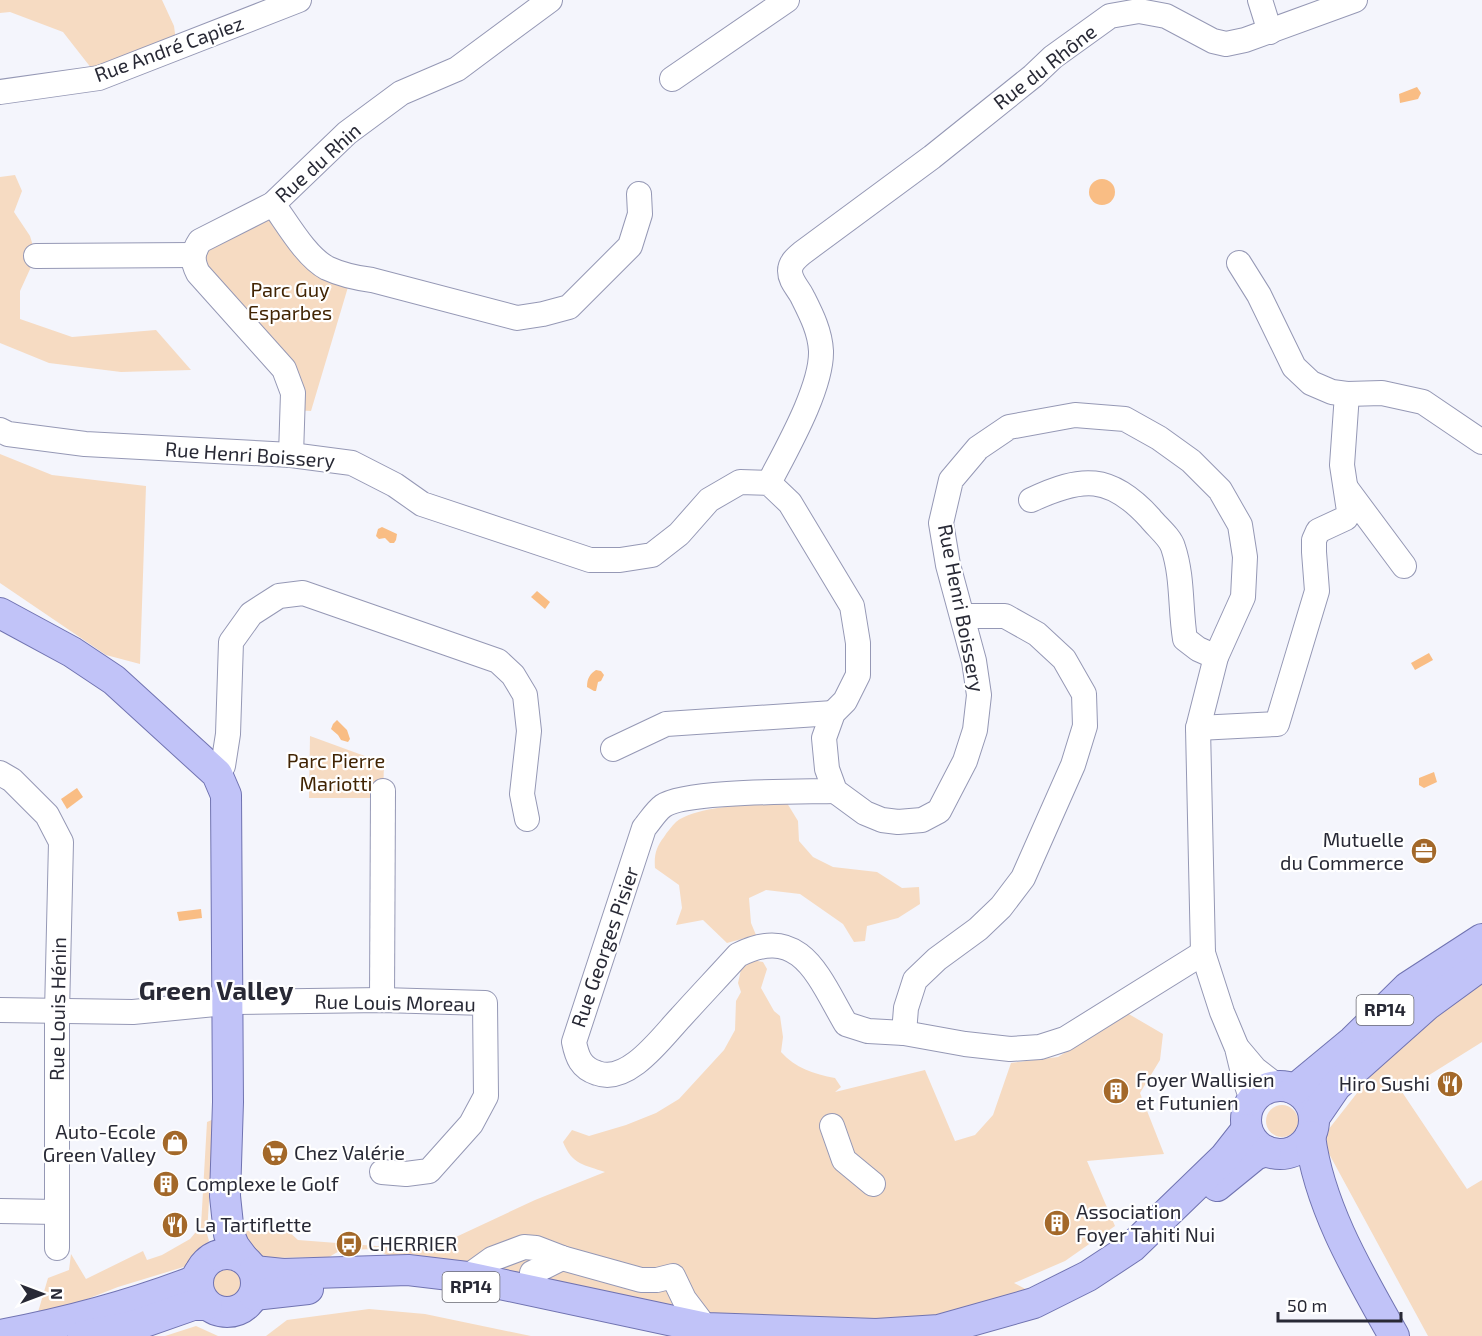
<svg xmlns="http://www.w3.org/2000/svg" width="1482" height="1336" font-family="'Exo 2',sans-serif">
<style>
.green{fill:#f6dbc2}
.water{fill:#f9bd84}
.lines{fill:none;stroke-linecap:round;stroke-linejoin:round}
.minor-casing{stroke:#9598b5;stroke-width:26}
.major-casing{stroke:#7073b1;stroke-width:32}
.minor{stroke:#fff;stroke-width:24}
.major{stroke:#c1c3f8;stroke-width:30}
.labels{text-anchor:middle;stroke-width:4.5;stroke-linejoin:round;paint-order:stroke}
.shield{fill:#fff;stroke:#686972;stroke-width:1.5}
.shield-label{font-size:18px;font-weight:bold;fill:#282935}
.street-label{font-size:20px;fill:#282935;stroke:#fff}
.park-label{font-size:20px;fill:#412403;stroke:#fff}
.poi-label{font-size:20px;fill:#282935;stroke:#fff;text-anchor:start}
.district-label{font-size:26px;font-weight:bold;fill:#282935;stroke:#fff}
</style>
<rect width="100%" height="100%" fill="#f4f5fc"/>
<g class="green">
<polygon points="0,0 162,0 174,26 177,48 99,78 63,32 10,12 0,13"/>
<polygon points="15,175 22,191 14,212 30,236 36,256 20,291 20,319 72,337 156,330 191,370 121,372 49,363 0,343 0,177"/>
<polygon points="273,204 351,277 311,411 293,410 293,393 198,273 195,248"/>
<polygon points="0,454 52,475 146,486 140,664 106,655 0,583"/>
<polygon points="310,736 384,763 383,798 309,798"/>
<path d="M787,803L798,821L799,841L813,857L833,867L877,872L902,888L919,887L920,904L898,918L867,926L865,941L854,942L843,924L800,894L766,890L749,898L751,923L756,935L727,943L703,920L676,925L682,908L679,885L655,868C654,855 656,847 664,837C667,832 672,826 676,822C697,805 760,804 787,803Z"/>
<path d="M752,960L763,962L767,969L761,988L774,1011L780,1016L783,1037L781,1052C795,1068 814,1074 835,1078L841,1087L835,1092L925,1070L955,1141L975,1135L993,1115L1011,1063L1058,1057L1127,1013L1163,1034L1160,1060L1140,1093L1164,1154L1087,1161L1115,1226L1065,1261L1014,1283L1031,1292L929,1322L706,1315L391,1257L375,1249L341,1250L329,1257L267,1258L250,1253L240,1238L244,1231L287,1230L298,1240L428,1250L535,1200L605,1172C585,1165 572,1165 563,1142L572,1130L589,1136L626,1125L656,1113L679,1099L724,1050L735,1030L736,1001L741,992L738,983L742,965Z"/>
<polygon points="1482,982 1482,1042 1402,1092 1467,1189 1482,1180 1482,1336 1428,1336 1321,1139 1372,1074 1439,1014"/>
<circle cx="1282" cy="1121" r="16"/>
<polygon points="214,1119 207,1234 209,1241 190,1265 118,1287 36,1319 48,1278 69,1270 71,1254 86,1279 143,1251 147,1260 162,1255 190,1239 201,1226 207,1122"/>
<circle cx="227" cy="1284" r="17"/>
<polygon points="369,1309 425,1314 531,1336 266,1336 287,1320"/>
<polygon points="196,1326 218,1336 165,1336"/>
</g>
<g class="water">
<polygon points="1417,87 1421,93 1418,99 1400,103 1399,94"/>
<circle cx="1102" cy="192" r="13"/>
<polygon points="382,527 397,534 396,540 394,543 390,543 385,538 379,539 376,536 378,529"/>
<polygon points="537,591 550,602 545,609 531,597"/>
<polygon points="1429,653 1433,660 1415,670 1411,663"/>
<path d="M596,670L601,671L604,675L601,681L598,682L596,691H594L587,687C587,678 590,674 596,670Z"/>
<polygon points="337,720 347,730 350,739 348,742 341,740 338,735 331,729 333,724"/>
<polygon points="1434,772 1437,782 1424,788 1419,785 1419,778"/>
<polygon points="77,788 83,797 67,809 61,799"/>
<polygon points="201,909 202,918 179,921 177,912"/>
</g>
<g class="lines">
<defs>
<g id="minor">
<polyline points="1260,0 1270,32"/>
<polyline points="672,79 787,0"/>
<polyline points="0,92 99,78 299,0"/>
<path d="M273,204C287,223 306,257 327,268C342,275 356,278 372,280L517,318L543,314L569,307L630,246L640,214L639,194"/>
<polyline points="36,256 193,255"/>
<polyline points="1239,263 1259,295 1294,367 1311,383 1332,392 1347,394 1382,393 1423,402 1482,442"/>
<polyline points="0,430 8,434 85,444 291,455 352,463 395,485 422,504 590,560 620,560 652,555 679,534 709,500 740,482 769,483 790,503 852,606 858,643 858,675 845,701 833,713 824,738 827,769 835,791 865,813 882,820 898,822 922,820 939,811 965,761 975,730 979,695 974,661 948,565 941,523 951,480 978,448 1009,427 1075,415 1125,419 1159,438 1191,461 1220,490 1240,525 1245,557 1243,597 1216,657 1198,728 1203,953 1222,1012 1237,1048 1244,1077 1252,1100"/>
<path d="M291,455L293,393L284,369L198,273C192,261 192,253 200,241L273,204L347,133L401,93L457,69L550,0"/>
<path d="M769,483C786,450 822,388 821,351C820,331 811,314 802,296C798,288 790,281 790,271C790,263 796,258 802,253L932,157L1033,76L1053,57L1110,16L1139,11L1166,16L1213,41L1226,44L1245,40L1355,0"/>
<polyline points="1346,488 1404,566"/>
<path d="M1031,500C1082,476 1110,474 1150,518C1157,527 1170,537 1173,547C1183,577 1180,608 1185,639L1198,649L1216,657"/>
<polyline points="1198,728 1277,724 1317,591 1314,552 1314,540 1318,531 1346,518 1349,511 1342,465 1347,394"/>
<polyline points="613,749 666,724 833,713"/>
<polyline points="0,773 12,780 47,815 61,842 57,1012 57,1212 0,1211"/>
<polyline points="217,774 223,766 228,734 231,642 251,614 279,596 303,593 498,661 513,675 525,695 529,731 522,794 527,819"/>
<path d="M835,791C802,792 686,790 663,806C656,811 650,821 644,828L574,1042C577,1057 581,1068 597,1073C628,1085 662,1037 681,1017C700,996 719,976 738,955C801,923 819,978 846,1024L868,1031L904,1033L965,1044L1010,1049L1040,1047L1065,1039L1203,953"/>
<polyline points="382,1000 383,791"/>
<polyline points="0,1010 133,1012 236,1002 382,1000 485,1003 486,1096 471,1124 429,1171 406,1174 382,1172"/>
<polyline points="904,1033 906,1008 915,980 937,959 978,929 1001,907 1023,878 1073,765 1085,726 1084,694 1064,659 1037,634 1005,616 963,616"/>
<polyline points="1239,1050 1255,1069 1277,1086"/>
<polyline points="832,1126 844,1160 873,1184"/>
<polyline points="57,1212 57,1248"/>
<polyline points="532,1273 562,1258"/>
<polyline points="467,1277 492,1259 524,1247 536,1248 562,1258 641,1280 657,1280 673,1276 684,1299 706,1328"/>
</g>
<g id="major">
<polyline points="0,613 72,652 114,680 217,774 226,795 228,1102 225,1196 229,1234 234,1246 243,1258"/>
<circle cx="1280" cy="1120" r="34"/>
<polyline points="1295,1089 1353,1041 1408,987 1482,939"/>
<polyline points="1314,1118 1336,1086 1427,1005 1482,965"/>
<path d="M1310,1136C1319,1207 1359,1274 1394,1336"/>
<polyline points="1217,1186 1255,1155 1266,1151"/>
<circle cx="227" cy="1283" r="29"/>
<polyline points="254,1271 283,1274 408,1270 467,1277 706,1328 876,1334 939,1330 1034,1303 1088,1276 1132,1247 1225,1157 1247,1129"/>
<polyline points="254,1295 308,1289"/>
<path d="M0,1335C64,1323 128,1306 189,1283L195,1280L199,1273"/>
<polyline points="83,1336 133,1326 193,1305 207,1305"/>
</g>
</defs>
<use href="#minor" class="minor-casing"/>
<use href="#major" class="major-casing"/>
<use href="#minor" class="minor"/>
<use href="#major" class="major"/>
</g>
<defs>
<symbol id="office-disc" viewBox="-11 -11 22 22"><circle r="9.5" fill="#a36829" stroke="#fff"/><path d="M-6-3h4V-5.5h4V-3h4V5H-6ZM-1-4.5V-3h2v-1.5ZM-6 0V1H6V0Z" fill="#fff"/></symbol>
<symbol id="restaurant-disc" viewBox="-11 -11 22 22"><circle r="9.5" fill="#a36829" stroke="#fff"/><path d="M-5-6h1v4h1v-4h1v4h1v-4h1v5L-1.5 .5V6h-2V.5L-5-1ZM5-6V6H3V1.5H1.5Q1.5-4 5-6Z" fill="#fff"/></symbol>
<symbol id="building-disc" viewBox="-11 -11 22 22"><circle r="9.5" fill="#a36829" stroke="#fff"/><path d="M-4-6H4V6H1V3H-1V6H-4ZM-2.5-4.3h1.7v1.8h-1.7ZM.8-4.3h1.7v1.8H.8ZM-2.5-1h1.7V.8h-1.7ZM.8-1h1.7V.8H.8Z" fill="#fff"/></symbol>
<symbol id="shop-disc" viewBox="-11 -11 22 22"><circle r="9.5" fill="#a36829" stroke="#fff"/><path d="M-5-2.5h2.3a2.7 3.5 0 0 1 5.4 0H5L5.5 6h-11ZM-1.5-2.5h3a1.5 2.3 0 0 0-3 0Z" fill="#fff"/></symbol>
<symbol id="supermarket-disc" viewBox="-11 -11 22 22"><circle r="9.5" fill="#a36829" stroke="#fff"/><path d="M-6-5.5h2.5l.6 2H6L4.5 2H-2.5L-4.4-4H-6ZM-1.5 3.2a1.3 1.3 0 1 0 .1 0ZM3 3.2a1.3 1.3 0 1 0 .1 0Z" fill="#fff"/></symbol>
<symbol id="bus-disc" viewBox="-11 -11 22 22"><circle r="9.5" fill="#a36829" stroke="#fff"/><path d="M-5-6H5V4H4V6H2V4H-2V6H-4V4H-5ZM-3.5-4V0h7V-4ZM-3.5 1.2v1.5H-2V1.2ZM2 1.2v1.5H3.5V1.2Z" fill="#fff"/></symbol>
</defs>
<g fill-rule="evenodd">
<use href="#office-disc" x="1409" y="836" width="30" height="30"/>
<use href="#restaurant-disc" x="1435" y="1069" width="30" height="30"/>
<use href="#building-disc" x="1101" y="1076" width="30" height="30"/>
<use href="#shop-disc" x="160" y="1128" width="30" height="30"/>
<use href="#supermarket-disc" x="260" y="1138" width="30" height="30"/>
<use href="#building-disc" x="151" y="1169" width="30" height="30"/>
<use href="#building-disc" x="1042" y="1208" width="30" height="30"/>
<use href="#restaurant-disc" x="160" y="1210" width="30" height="30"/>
<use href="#bus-disc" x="334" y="1229" width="30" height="30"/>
</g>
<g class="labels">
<g class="shield">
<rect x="1356.5" y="995" width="57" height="30" rx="4.5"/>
<rect x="442.5" y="1272" width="57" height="30" rx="4.5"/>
</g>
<g class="shield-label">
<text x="1385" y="1016">RP14</text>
<text x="471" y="1293">RP14</text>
</g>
<g class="street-label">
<text transform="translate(169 49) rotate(-20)" y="7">Rue André Capiez</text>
<text transform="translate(1045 67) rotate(-38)" y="7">Rue du Rhône</text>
<text transform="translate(318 163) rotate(-42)" y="7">Rue du Rhin</text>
<text transform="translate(250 455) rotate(4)" y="7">Rue Henri Boissery</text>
<text transform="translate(961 608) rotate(79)" y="7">Rue Henri Boissery</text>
<text transform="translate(605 947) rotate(-71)" y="7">Rue Georges Pisier</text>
<text transform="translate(395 1003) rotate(1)" y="7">Rue Louis Moreau</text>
<text transform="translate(58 1009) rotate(-89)" y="7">Rue Louis Hénin</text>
</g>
<g class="park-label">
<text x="290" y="297">Parc Guy<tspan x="290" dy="23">Esparbes</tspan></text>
<text x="336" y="768">Parc Pierre<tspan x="336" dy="23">Mariotti</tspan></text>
</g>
<g class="poi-label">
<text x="1404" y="847" text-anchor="end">Mutuelle<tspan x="1404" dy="23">du Commerce</tspan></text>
<text x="1136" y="1087">Foyer Wallisien<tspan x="1136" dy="23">et Futunien</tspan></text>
<text x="1430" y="1091" text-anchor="end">Hiro Sushi</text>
<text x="156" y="1139" text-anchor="end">Auto-Ecole<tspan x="156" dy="23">Green Valley</tspan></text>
<text x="294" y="1160">Chez Valérie</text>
<text x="186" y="1191">Complexe le Golf</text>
<text x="1076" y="1219">Association<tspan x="1076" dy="23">Foyer Tahiti Nui</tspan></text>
<text x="195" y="1232">La Tartiflette</text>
<text x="368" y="1251">CHERRIER</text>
</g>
<g class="district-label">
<text x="216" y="1000">Green Valley</text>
</g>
</g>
<g transform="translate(42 1294) rotate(90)" stroke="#ffffff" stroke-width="4.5" paint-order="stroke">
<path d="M0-4.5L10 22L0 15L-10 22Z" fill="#282935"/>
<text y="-9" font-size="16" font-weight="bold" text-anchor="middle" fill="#282935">N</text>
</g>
<path d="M1278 1312v9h123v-9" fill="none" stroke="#282935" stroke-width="3"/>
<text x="1287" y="1312" font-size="18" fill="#282935" stroke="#ffffff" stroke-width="4.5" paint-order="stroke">50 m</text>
</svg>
